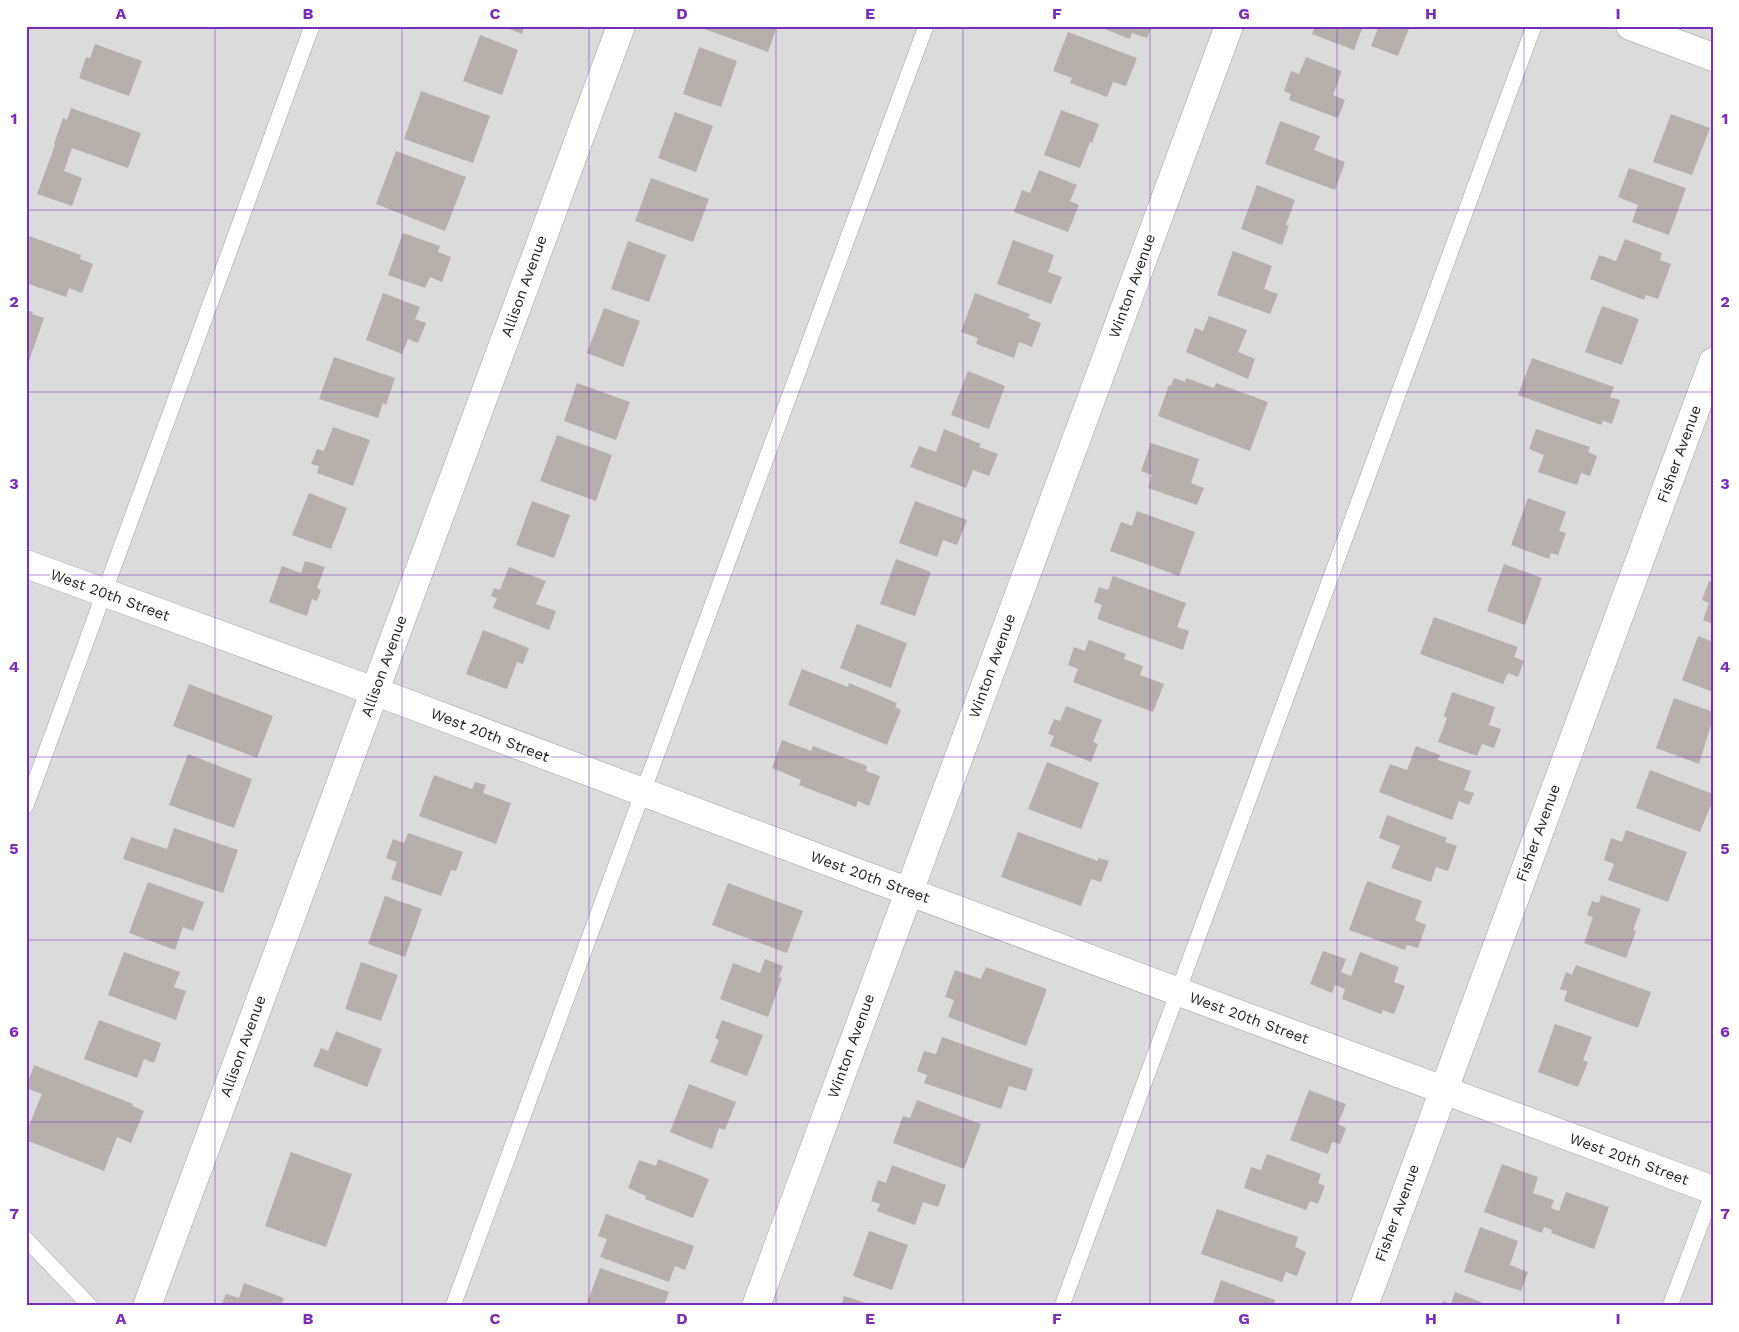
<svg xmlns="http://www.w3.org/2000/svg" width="1739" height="1332" font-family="'Work Sans',sans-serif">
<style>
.residential{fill:#dcdbdb}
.building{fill:#b7afab}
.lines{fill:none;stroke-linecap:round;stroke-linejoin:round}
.lane-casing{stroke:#9f9f9f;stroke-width:16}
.street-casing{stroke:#9f9f9f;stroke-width:29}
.lane{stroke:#fff;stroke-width:15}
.street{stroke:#fff;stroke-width:28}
.grid{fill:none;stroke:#7b2cbf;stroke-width:1;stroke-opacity:0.55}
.labels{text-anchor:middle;stroke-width:5;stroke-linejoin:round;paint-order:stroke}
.street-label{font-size:15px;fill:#1e1e1e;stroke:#fff}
.neatline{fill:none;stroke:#7b2cbf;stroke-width:2}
.grid-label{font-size:16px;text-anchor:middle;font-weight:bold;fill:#7b2cbf}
</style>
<rect width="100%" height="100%" fill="#eeeae5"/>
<rect class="residential" x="26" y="26" width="1687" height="1280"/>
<g class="building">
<polygon points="502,26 524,26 522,34"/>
<polygon points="696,26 777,26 768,52"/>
<polygon points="1097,26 1152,26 1147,38 1132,33 1130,39"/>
<polygon points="1315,26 1363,26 1354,50 1312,34"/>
<polygon points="1374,26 1410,26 1398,56 1371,46 1378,28"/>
<polygon points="1068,32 1137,58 1126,86 1113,82 1107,97 1070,83 1072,78 1053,71"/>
<polygon points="480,35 518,50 502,95 463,81"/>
<polygon points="95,44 142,61 129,96 79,78 86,57 90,58"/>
<polygon points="699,47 737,61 721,107 683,94"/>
<polygon points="1306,57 1342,71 1333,95 1345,100 1338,118 1289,100 1291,94 1284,91 1291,71 1299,74"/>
<polygon points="421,91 490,116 473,163 404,139"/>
<polygon points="71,108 141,133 128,168 72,148 64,171 82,178 72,206 37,194 55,145 54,144 63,118 67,120"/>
<polygon points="1061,110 1099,124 1092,143 1090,142 1080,168 1044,155"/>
<polygon points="675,112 713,126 696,172 658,158"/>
<polygon points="1671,114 1710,128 1692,175 1653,162"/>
<polygon points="1280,121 1320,136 1314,150 1345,162 1335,190 1265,164"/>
<polygon points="396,151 466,177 445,231 376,204"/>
<polygon points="1629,168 1686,188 1669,235 1632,222 1638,205 1618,197"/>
<polygon points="1039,170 1077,185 1070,201 1079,205 1068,232 1014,212 1022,190 1030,193"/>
<polygon points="651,178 709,199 693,242 635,221"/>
<polygon points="1257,185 1295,200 1286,225 1289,225 1282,245 1241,229"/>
<polygon points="403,233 440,246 438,252 451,257 442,282 430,277 425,288 388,275"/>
<polygon points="26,235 81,255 80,259 93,264 82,293 69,288 66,297 26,283"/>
<polygon points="1625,239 1662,253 1660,260 1671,264 1658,299 1646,295 1644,300 1590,279 1599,255 1616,261"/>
<polygon points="1013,240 1054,255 1048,272 1062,277 1051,304 997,284"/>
<polygon points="628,241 666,255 649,302 611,289"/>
<polygon points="1233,251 1272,266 1264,289 1278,294 1270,314 1217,295"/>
<polygon points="383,293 420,307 415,319 426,323 418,343 408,339 402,354 366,340"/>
<polygon points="975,293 1030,314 1028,318 1041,323 1032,347 1019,342 1014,358 976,344 978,338 961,332"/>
<polygon points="1602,306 1639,319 1622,365 1585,352"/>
<polygon points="604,308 640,321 623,367 587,353"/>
<polygon points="26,310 33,312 32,314 44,318 29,361 26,360"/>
<polygon points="1209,316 1247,330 1238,352 1255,359 1248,379 1186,352 1195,328 1203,331"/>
<polygon points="334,357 395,378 386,405 383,403 378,418 319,399"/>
<polygon points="1532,358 1614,387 1610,397 1620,400 1612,424 1603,421 1601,425 1518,395"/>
<polygon points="968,371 1005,386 989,429 951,415"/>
<polygon points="1174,378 1185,382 1186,378 1214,388 1216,383 1268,402 1250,451 1158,416 1169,385 1171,386"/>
<polygon points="577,383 630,402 616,440 564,421"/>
<polygon points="333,427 370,440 353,486 317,473 319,466 311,464 317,449 324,451"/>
<polygon points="944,429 981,444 979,447 998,454 989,476 973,470 966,488 910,467 919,446 936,452"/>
<polygon points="1536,429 1590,447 1588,452 1597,456 1590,476 1581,473 1577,485 1538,472 1544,455 1529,449"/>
<polygon points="557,435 612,455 596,501 540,481"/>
<polygon points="1151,443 1199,459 1191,483 1204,488 1197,505 1148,488 1152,475 1141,471"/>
<polygon points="309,493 347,508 331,549 292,535"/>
<polygon points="1528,498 1566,512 1559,531 1566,533 1558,555 1551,553 1549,559 1511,545"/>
<polygon points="532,501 570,515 554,558 516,545"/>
<polygon points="915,501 967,520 957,545 943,540 937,557 899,543"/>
<polygon points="1137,511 1195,532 1179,576 1110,551 1121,522 1132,526"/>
<polygon points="896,559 931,572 915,616 880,604"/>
<polygon points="305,561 325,567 317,588 321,590 317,601 312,599 307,616 269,602 282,566 301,573"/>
<polygon points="1504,564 1542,578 1525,625 1487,611"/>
<polygon points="509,567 546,581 536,604 556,611 549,630 493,608 497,598 491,596 494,588 500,590"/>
<polygon points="1113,576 1186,603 1177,627 1189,631 1183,650 1097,619 1102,605 1094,602 1099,587 1108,590"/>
<polygon points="1709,581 1713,582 1713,624 1703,620 1709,603 1702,600"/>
<polygon points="1434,617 1518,647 1514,657 1524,661 1518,677 1508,673 1503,684 1420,654"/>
<polygon points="857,624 907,643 891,688 840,668"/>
<polygon points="483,630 529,648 523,664 517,662 507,689 466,674"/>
<polygon points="1698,636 1713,642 1713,692 1682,680"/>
<polygon points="1089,640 1126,654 1124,659 1143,666 1140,675 1164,684 1153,712 1073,682 1078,669 1068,665 1074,647 1085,651"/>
<polygon points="802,669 848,687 849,683 897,703 895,707 901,710 887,745 788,705"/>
<polygon points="189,684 273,716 257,758 173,726"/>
<polygon points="1452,692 1495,707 1489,725 1501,729 1494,748 1482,744 1477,756 1438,742 1447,718 1444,716"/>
<polygon points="1674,698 1713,712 1713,718 1699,764 1656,748"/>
<polygon points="1066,706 1102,720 1093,742 1098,744 1091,762 1050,746 1054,736 1048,734 1054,719 1060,721"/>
<polygon points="782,740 811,751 813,746 867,766 866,771 880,776 869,806 858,801 856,807 799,785 801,780 772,768"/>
<polygon points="1416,746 1440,755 1438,760 1471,771 1464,790 1474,793 1469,805 1459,801 1452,820 1379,792 1390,764 1407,770"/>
<polygon points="188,754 252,779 234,828 169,805"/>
<polygon points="1047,762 1099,783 1081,829 1028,809"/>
<polygon points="1650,770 1713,794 1713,800 1700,832 1636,808"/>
<polygon points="434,775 472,789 475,782 486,785 483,793 511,803 496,844 419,816"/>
<polygon points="1387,815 1447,838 1445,842 1457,846 1448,871 1436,867 1431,882 1391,868 1400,846 1379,838"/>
<polygon points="174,828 238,850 223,893 123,859 131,837 167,849"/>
<polygon points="1626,830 1687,852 1668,902 1608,880 1614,864 1604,860 1611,838 1622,842"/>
<polygon points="1018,832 1098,861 1098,858 1109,861 1101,882 1091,879 1081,906 1001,877"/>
<polygon points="408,833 463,852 456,871 451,870 441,896 391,879 397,862 386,858 393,839 404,843"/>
<polygon points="1367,881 1422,901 1415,920 1426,925 1418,948 1407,945 1405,950 1349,930"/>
<polygon points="148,882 204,902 193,931 183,927 175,950 129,933"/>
<polygon points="728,883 803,911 787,953 712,925"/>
<polygon points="1601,895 1641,909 1633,930 1636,931 1626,958 1584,943 1593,917 1587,915 1592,901 1599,903"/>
<polygon points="385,896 422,909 405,957 368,944"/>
<polygon points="1323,951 1346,959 1341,972 1351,976 1360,952 1399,967 1394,982 1405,986 1394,1014 1383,1010 1381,1014 1342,999 1345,989 1335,985 1332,993 1310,984"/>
<polygon points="124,952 180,972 174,987 186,991 176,1020 108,995"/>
<polygon points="765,959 783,966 779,977 782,978 768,1017 720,999 733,963 760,973"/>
<polygon points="361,962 398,975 381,1021 345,1009"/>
<polygon points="1576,965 1651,992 1638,1028 1564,1001 1567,991 1560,989 1566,972 1572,975"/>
<polygon points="986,967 1047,989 1026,1046 948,1017 954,1000 945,997 955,970 981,979"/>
<polygon points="99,1020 161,1043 154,1063 144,1059 137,1078 84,1059"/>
<polygon points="722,1020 763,1035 747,1076 710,1062 719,1040 715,1038"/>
<polygon points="1555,1024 1592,1037 1583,1060 1588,1062 1578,1087 1538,1072"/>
<polygon points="336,1031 382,1049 367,1087 313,1066 321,1048 328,1051"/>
<polygon points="942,1037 1033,1069 1026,1091 1009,1086 1001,1109 924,1083 927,1075 917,1071 924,1051 936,1054"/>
<polygon points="34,1065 133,1104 132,1106 144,1111 131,1143 117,1137 104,1171 26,1140 26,1133 42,1094 26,1088"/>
<polygon points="689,1084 736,1102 725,1130 719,1128 712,1149 670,1132"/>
<polygon points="1309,1090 1346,1104 1338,1124 1346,1128 1340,1144 1332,1142 1328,1154 1290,1140"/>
<polygon points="917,1100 981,1124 964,1169 893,1143 903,1116 910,1118"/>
<polygon points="291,1152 352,1174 326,1247 265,1226"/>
<polygon points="1267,1154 1321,1174 1318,1183 1325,1186 1318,1204 1310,1201 1306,1210 1244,1188 1251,1167 1261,1170"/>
<polygon points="658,1159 709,1179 693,1218 645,1199 646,1196 628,1188 639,1160 656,1166"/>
<polygon points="1502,1164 1538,1177 1533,1193 1554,1200 1551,1208 1559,1211 1566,1192 1609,1207 1594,1249 1551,1233 1552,1230 1544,1227 1542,1233 1484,1212"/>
<polygon points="892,1165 946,1185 938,1207 923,1202 915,1225 877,1211 880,1204 871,1201 878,1180 886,1183"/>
<polygon points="1217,1209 1298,1237 1295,1247 1306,1252 1297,1276 1286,1272 1282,1282 1201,1254"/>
<polygon points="606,1214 694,1246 685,1270 675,1266 669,1282 600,1257 607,1239 598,1236"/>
<polygon points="1480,1227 1518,1241 1510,1265 1528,1272 1521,1291 1464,1272"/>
<polygon points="869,1231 908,1245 892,1290 853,1276"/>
<polygon points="600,1268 669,1292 664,1306 586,1306"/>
<polygon points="1221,1280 1275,1300 1273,1306 1212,1306"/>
<polygon points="244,1283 284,1298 281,1306 221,1306 226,1294 239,1298"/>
<polygon points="1455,1292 1491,1306 1441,1306 1443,1301 1451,1304"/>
<polygon points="844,1296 872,1305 872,1306 841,1306"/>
</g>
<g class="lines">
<defs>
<g id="lane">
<polyline points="26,806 312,26"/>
<polyline points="26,1239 90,1306"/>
<polyline points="453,1306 926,26"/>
<polyline points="1062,1306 1534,26"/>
<polyline points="1670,1306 1713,1192"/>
</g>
<g id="street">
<polyline points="1630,26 1713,57"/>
<polyline points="26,564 374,691 845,868 1713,1190"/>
<polyline points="147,1306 621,26"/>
<polyline points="756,1306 1229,26"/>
<polyline points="1364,1306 1713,362"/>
</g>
</defs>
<use href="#lane" class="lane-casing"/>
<use href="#street" class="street-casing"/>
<use href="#lane" class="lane"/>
<use href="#street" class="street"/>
</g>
<path class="grid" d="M215,26V1306M402,26V1306M589,26V1306M776,26V1306M963,26V1306M1150,26V1306M1337,26V1306M1524,26V1306M26,210H1713M26,392H1713M26,575H1713M26,757H1713M26,940H1713M26,1122H1713"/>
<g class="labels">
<g class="street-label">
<text transform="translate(524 286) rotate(-70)" y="5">Allison Avenue</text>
<text transform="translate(1132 286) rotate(-70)" y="5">Winton Avenue</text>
<text transform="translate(1679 454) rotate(-70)" y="5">Fisher Avenue</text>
<text transform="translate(110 595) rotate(20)" y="5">West 20th Street</text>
<text transform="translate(384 666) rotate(-70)" y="5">Allison Avenue</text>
<text transform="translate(992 666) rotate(-70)" y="5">Winton Avenue</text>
<text transform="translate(490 735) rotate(21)" y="5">West 20th Street</text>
<text transform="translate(1538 833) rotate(-70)" y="5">Fisher Avenue</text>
<text transform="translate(870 877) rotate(20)" y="5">West 20th Street</text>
<text transform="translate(1249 1018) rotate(20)" y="5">West 20th Street</text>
<text transform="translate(243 1046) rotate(-70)" y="5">Allison Avenue</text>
<text transform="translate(851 1046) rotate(-70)" y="5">Winton Avenue</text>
<text transform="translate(1629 1159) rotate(20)" y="5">West 20th Street</text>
<text transform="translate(1397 1213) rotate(-70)" y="5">Fisher Avenue</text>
</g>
</g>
<rect width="1739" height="1332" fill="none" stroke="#ffffff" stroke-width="55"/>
<rect x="28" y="28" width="1684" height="1276" class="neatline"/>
<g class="grid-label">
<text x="121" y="19">A</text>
<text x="308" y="19">B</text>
<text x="495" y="19">C</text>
<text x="682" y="19">D</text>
<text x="870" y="19">E</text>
<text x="1057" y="19">F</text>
<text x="1244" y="19">G</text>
<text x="1431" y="19">H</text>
<text x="1618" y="19">I</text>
<text x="14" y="124">1</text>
<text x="1725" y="124">1</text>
<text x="14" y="307">2</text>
<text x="1725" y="307">2</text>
<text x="14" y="489">3</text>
<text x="1725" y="489">3</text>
<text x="14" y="672">4</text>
<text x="1725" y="672">4</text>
<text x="14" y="854">5</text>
<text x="1725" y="854">5</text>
<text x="14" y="1037">6</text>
<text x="1725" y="1037">6</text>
<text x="14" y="1219">7</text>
<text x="1725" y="1219">7</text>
<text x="121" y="1324">A</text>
<text x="308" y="1324">B</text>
<text x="495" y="1324">C</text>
<text x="682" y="1324">D</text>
<text x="870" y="1324">E</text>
<text x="1057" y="1324">F</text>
<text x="1244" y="1324">G</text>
<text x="1431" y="1324">H</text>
<text x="1618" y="1324">I</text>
</g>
</svg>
